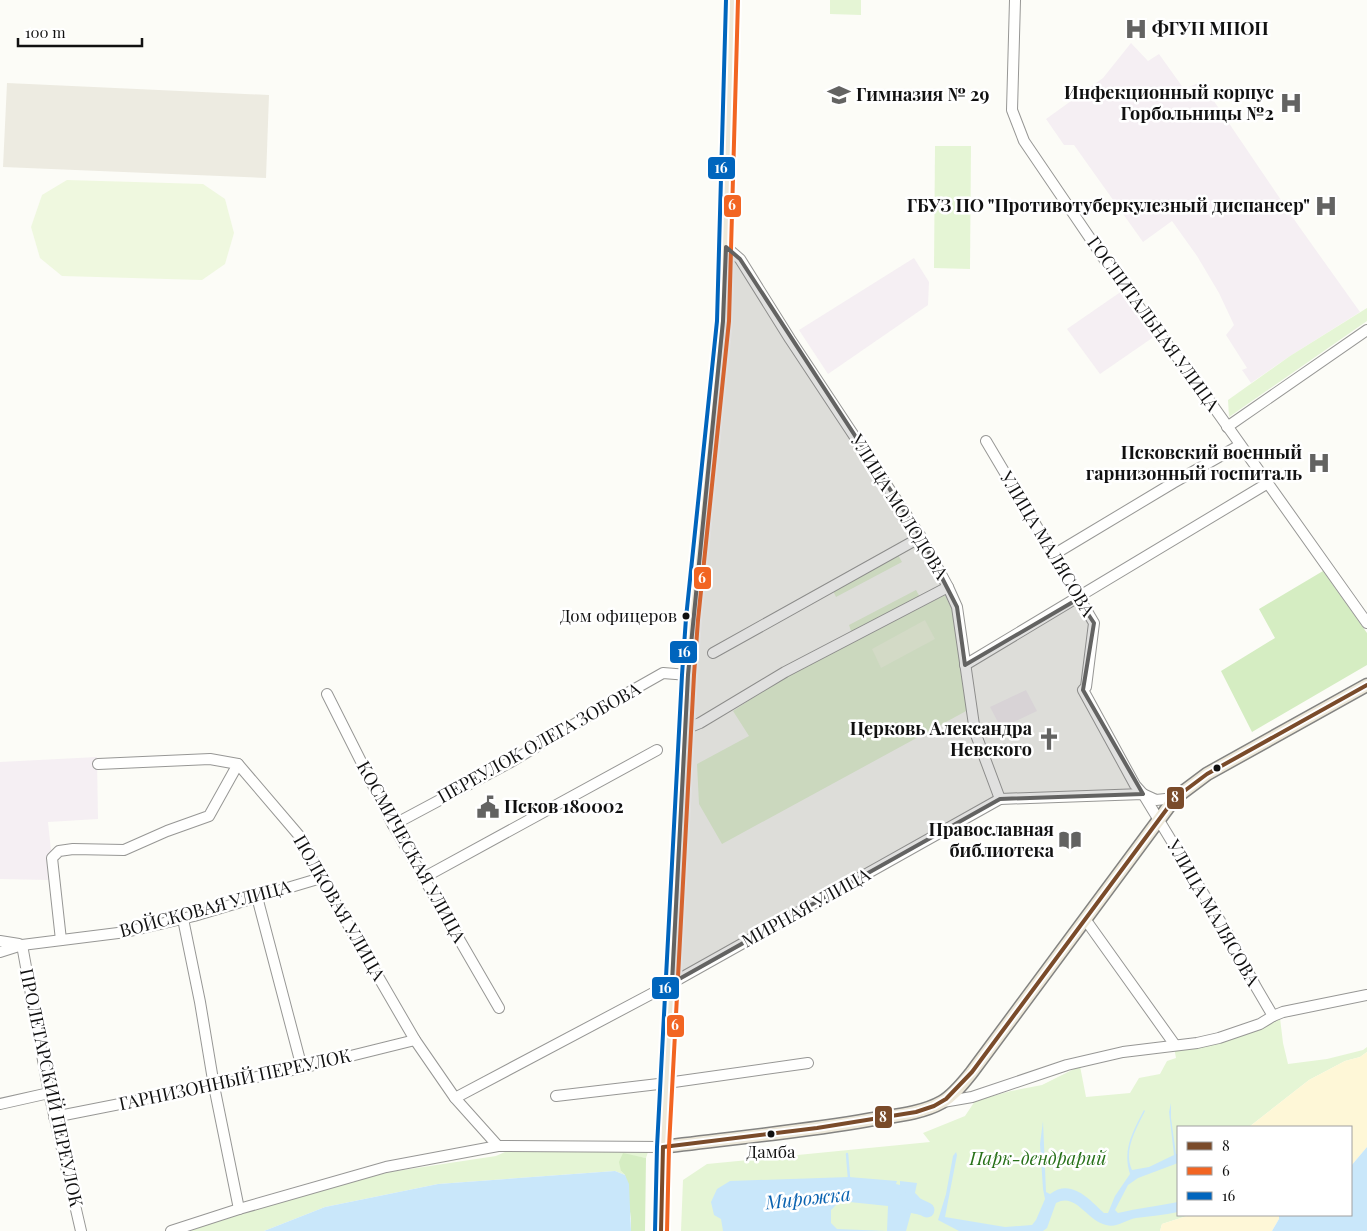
<svg xmlns="http://www.w3.org/2000/svg" width="1367" height="1231" font-family="'Playfair Display',serif">
<style>
.industrial{fill:#f5eff3}
.green{fill:#e5f5d5}
.forest{fill:#d5edc2}
.sand{fill:#fef7d7}
.pitch{fill:#eff8df}
.plaza{fill:#edebe1}
.water{fill:#c9e7fa;fill-rule:evenodd}
.lines{fill:none;stroke-linecap:round;stroke-linejoin:round}
.stream{stroke:#c9e7fa;stroke-width:2.5}
.river{stroke:#c9e7fa;stroke-width:15}
.minor-casing{stroke:#979795;stroke-width:12}
.major-casing{stroke:#848482;stroke-width:15}
.minor{stroke:#fffffe;stroke-width:10}
.major{stroke:#eee9da;stroke-width:12}
.bus-1-casing{stroke:#fff;stroke-width:8}
.bus-2-casing{stroke:#fff;stroke-width:8}
.bus-3-casing{stroke:#fff;stroke-width:8}
.bus-1{stroke:#7a4b2a;stroke-width:4}
.bus-2{stroke:#f26522;stroke-width:4}
.bus-3{stroke:#0065bd;stroke-width:4}
.marked{fill:#636362;fill-opacity:0.2;stroke:#636362;stroke-width:4;stroke-linejoin:round}
.bus-dot{fill:#111;stroke:#fff;stroke-width:2}
.labels{text-anchor:middle;stroke-width:5;stroke-linejoin:round;paint-order:stroke}
.bus-label{font-size:17px;fill:#111;stroke:#fff;text-anchor:end}
.poi-label{font-size:18px;font-weight:bold;fill:#111;stroke:#fff;text-anchor:end}
.street-label{font-size:18px;fill:#111;stroke:#fff}
.park-label{font-size:18px;font-style:italic;fill:#287119;stroke:#fff}
.water-label{font-size:19px;font-style:italic;fill:#0b63b1;stroke:#fff}
.line-badge{stroke:#fff;stroke-width:2}
.badge-label{font-size:14px;text-anchor:middle;font-weight:bold;fill:#fff}
</style>
<rect width="100%" height="100%" fill="#fcfcf7"/>
<g class="industrial">
<polygon points="1131,43 1148,61 1159,54 1184,89 1201,82 1298,225 1360,312 1290,356 1251,383 1242,370 1247,368 1226,335 1234,325 1219,293 1197,256 1172,221 1143,242 1074,145 1064,145 1046,119 1103,78"/>
<polygon points="914,258 929,282 928,305 828,374 799,330"/>
<polygon points="1122,291 1155,336 1100,374 1067,329"/>
<polygon points="1026,690 1037,711 1001,728 990,707"/>
<polygon points="97,757 98,819 48,822 51,850 50,880 0,879 0,762"/>
</g>
<g class="green">
<polygon points="830,0 861,0 861,15 830,14"/>
<polygon points="935,146 971,146 970,269 934,268"/>
<polygon points="1367,308 1367,321 1229,417 1228,400 1290,356"/>
<polygon points="896,551 902,562 836,597 831,587"/>
<polygon points="916,590 922,601 853,637 849,625"/>
<polygon points="945,595 952,610 968,710 722,844 699,804 697,764 749,736 733,711 778,681"/>
<polygon points="1280,1018 1283,1043 1288,1064 1327,1059 1363,1050 1367,1047 1367,1052 1360,1057 1345,1061 1309,1080 1249,1127 1178,1127 1178,1215 1190,1215 1162,1224 1160,1231 681,1231 683,1180 707,1164 930,1142 923,1133 965,1116 975,1101 1011,1091 1042,1085 1080,1066 1086,1097 1130,1093 1139,1078 1160,1074 1167,1061 1176,1058 1174,1047"/>
<polygon points="621,1149 648,1152 646,1158 623,1154 621,1171 625,1175 615,1171 438,1184 325,1207 264,1231 186,1231 327,1188 390,1172 496,1156 505,1152"/>
</g>
<g class="forest">
<polygon points="1323,571 1367,633 1367,665 1252,732 1221,671 1275,638 1259,609"/>
<polygon points="623,1153 646,1158 645,1231 631,1231 631,1219 625,1175 621,1171 619,1162"/>
</g>
<g class="sand">
<polygon points="1367,1052 1367,1147 1351,1166 1351,1127 1249,1127 1309,1080 1345,1061 1360,1057"/>
<polygon points="1190,1215 1279,1215 1279,1219 1272,1231 1160,1231 1162,1224"/>
</g>
<g class="pitch">
<polygon points="67,180 203,184 225,199 234,233 225,264 202,280 62,276 40,258 31,227 42,195"/>
<polygon points="925,620 935,639 881,668 872,649"/>
</g>
<polygon class="plaza" points="7,83 269,95 266,178 3,167"/>
<g class="water">
<path d="M1171,1103V1118L1176,1154H1178V1163L1138,1178L1128,1185L1115,1210L1118,1213C1138,1208 1158,1206 1178,1202V1212C1164,1215 1150,1216 1136,1218C1125,1220 1117,1228 1106,1225C1086,1220 1076,1192 1056,1203L1047,1228L1043,1231H959L938,1220L946,1194L953,1156L956,1152L957,1155L945,1217L1005,1227L1032,1225L1036,1220L1045,1199L1043,1189L1040,1144L1043,1121L1046,1192L1050,1194C1071,1178 1089,1199 1104,1213H1108L1115,1196L1130,1174C1122,1150 1133,1131 1144,1110L1145,1111C1136,1129 1123,1151 1132,1170L1149,1167L1174,1155L1169,1112Z"/>
<polygon points="1367,1147 1367,1231 1272,1231 1279,1219 1279,1215 1351,1215 1351,1166"/>
<polygon points="615,1171 625,1175 629,1184 631,1231 264,1231 325,1207 438,1184"/>
<path d="M849,1177L897,1181L896,1184L900,1185V1181L917,1183L915,1193C924,1201 923,1204 921,1215L911,1213L906,1231H723L721,1219L714,1215L711,1202L717,1189L730,1181ZM840,1201L888,1206L887,1231L837,1229L831,1223V1210Z"/>
</g>
<g class="lines">
<polyline class="stream" points="847,1154 849,1178"/>
<polyline class="river" points="906,1200 927,1210"/>
<defs>
<g id="minor">
<polyline points="1015,0 1012,110 1024,141 1115,275 1196,382 1367,623"/>
<polyline points="726,247 740,259 790,339 921,537 948,587 957,607 975,732 1000,799"/>
<polyline points="1227,427 1367,330"/>
<polyline points="986,441 1094,623 1086,687 1083,690 1135,785 1143,794 1228,934 1256,987 1273,1016"/>
<polyline points="1053,555 1173,483 1240,445"/>
<polyline points="713,653 921,537"/>
<polyline points="965,665 1268,483"/>
<polyline points="327,694 393,825 499,1008"/>
<polyline points="685,729 700,723 785,672 948,587"/>
<polyline points="98,764 210,759 238,764 302,839 321,878 415,1040 455,1098 498,1146"/>
<polyline points="393,825 509,763 610,703 663,673 688,675"/>
<polyline points="423,878 657,750"/>
<polyline points="257,897 302,1068"/>
<polyline points="183,919 200,1002 214,1086 239,1209"/>
<polyline points="1085,919 1175,1045"/>
<polyline points="61,940 52,858 59,851 73,849 124,850 167,831 209,816 238,764"/>
<polyline points="0,941 19,944"/>
<polyline points="22,945 49,1093 81,1231"/>
<polyline points="0,952 22,945 126,932 194,916 321,878"/>
<polyline points="556,1096 667,1083 808,1063"/>
<polyline points="455,1098 672,983 1000,799 1143,794 1156,800 1175,798"/>
<polyline points="943,1102 972,1097 1067,1065 1123,1052 1197,1043 1219,1038 1260,1024 1273,1016 1283,1012 1367,995"/>
<polyline points="0,1104 49,1093"/>
<polyline points="54,1117 302,1068 415,1040"/>
<polyline points="171,1231 239,1209 386,1167 498,1146 663,1147"/>
</g>
<g id="major">
<path d="M663,1147C732,1138 800,1132 868,1120C892,1116 921,1114 942,1102C954,1095 963,1083 972,1072L1175,798L1207,774L1367,685"/>
<polyline points="661,1231 663,1147 688,675 692,619 723,321 732,0"/>
</g>
</defs>
<use href="#minor" class="minor-casing"/>
<use href="#major" class="major-casing"/>
<use href="#minor" class="minor"/>
<use href="#major" class="major"/>
<defs>
<g id="bus-1">
<polyline points="663,1147 817,1128 916,1112 934,1106 946,1099 972,1072 1175,798 1207,774 1367,685"/>
<polyline points="661,1231 663,1147"/>
</g>
<polyline id="bus-2" points="667,1231 669,1147 694,675 698,620 729,321 738,0"/>
<polyline id="bus-3" points="655,1231 657,1147 682,675 686,618 717,321 726,0"/>
</defs>
<use href="#bus-1" class="bus-1-casing"/>
<use href="#bus-2" class="bus-2-casing"/>
<use href="#bus-3" class="bus-3-casing"/>
<use href="#bus-1" class="bus-1"/>
<use href="#bus-2" class="bus-2"/>
<use href="#bus-3" class="bus-3"/>
</g>
<path class="marked" d="M726,247L740,259L921,537L957,607L965,665L1078,599L1094,623L1083,690L1143,794L1000,799L672,983L688,675L723,321Z"/>
<defs>
<symbol id="hospital-bare" viewBox="-9 -9 18 18"><path d="M-5-5h3v3.5h4V-5h3V5h-3V1.5h-4V5h-3Z" fill="#636362" stroke="#fff" stroke-width="2.5" paint-order="stroke"/></symbol>
<symbol id="school-bare" viewBox="-9 -9 18 18"><path d="M0-5L7-2L0 1L-7-2ZM-4 1L0 2.5L4 1V4Q0 6-4 4Z" fill="#636362" stroke="#fff" stroke-width="2.5" paint-order="stroke"/></symbol>
<symbol id="church-bare" viewBox="-9 -9 18 18"><path d="M-1.2-6h2.4v3.5h3.3v2.4h-3.3V6h-2.4V-.1h-3.3v-2.4h3.3Z" fill="#636362" stroke="#fff" stroke-width="2.5" paint-order="stroke"/></symbol>
<symbol id="civic-bare" viewBox="-9 -9 18 18"><path d="M-.6-6.5H3V-4.5H.6V-3L4-1V1h2V6H-6V1h2V-1L-.6-3ZM-1.2 2.5V6h2.4V2.5Z" fill="#636362" stroke="#fff" stroke-width="2.5" paint-order="stroke"/></symbol>
<symbol id="library-bare" viewBox="-9 -9 18 18"><path d="M-6-4Q-3-5.5-.7-3.5V5Q-3 3-6 4ZM6-4Q3-5.5 .7-3.5V5Q3 3 6 4Z" fill="#636362" stroke="#fff" stroke-width="2.5" paint-order="stroke"/></symbol>
</defs>
<g fill-rule="evenodd">
<use href="#hospital-bare" x="1120" y="13" width="32" height="32"/>
<use href="#school-bare" x="823" y="79" width="32" height="32"/>
<use href="#hospital-bare" x="1275" y="87" width="32" height="32"/>
<use href="#hospital-bare" x="1310" y="190" width="32" height="32"/>
<use href="#hospital-bare" x="1303" y="447" width="32" height="32"/>
<use href="#church-bare" x="1033" y="723" width="32" height="32"/>
<use href="#civic-bare" x="472" y="791" width="32" height="32"/>
<use href="#library-bare" x="1054" y="824" width="32" height="32"/>
</g>
<g class="bus-dot">
<circle cx="686" cy="616" r="4.5"/>
<circle cx="1217" cy="768" r="4.5"/>
<circle cx="771" cy="1134" r="4.5"/>
</g>
<g class="labels">
<g class="bus-label">
<text x="677" y="622">Дом офицеров</text>
<text x="771" y="1158" text-anchor="middle">Дамба</text>
</g>
<g class="poi-label">
<text x="1152" y="35" text-anchor="start">ФГУП МПОП</text>
<text x="1274" y="99">Инфекционный корпус<tspan x="1274" dy="21">Горбольницы №2</tspan></text>
<text x="856" y="101" text-anchor="start">Гимназия № 29</text>
<text x="1310" y="212">ГБУЗ ПО "Противотуберкулезный диспансер"</text>
<text x="1302" y="459">Псковский военный<tspan x="1302" dy="21">гарнизонный госпиталь</tspan></text>
<text x="1032" y="735">Церковь Александра<tspan x="1032" dy="21">Невского</tspan></text>
<text x="504" y="813" text-anchor="start">Псков 180002</text>
<text x="1054" y="836">Православная<tspan x="1054" dy="21">библиотека</tspan></text>
</g>
<g class="street-label">
<text transform="translate(1153 324) rotate(54)" y="6">ГОСПИТАЛЬНАЯ УЛИЦА</text>
<text transform="translate(899 507) rotate(58)" y="6">УЛИЦА МОЛОДОВА</text>
<text transform="translate(1047 544) rotate(59)" y="6">УЛИЦА МАЛЯСОВА</text>
<text transform="translate(539 743) rotate(-29)" y="6">ПЕРЕУЛОК ОЛЕГА ЗОБОВА</text>
<text transform="translate(411 852) rotate(61)" y="6">КОСМИЧЕСКАЯ УЛИЦА</text>
<text transform="translate(339 908) rotate(60)" y="6">ПОЛКОВАЯ УЛИЦА</text>
<text transform="translate(806 908) rotate(-29)" y="6">МИРНАЯ УЛИЦА</text>
<text transform="translate(205 909) rotate(-15)" y="6">ВОЙСКОВАЯ УЛИЦА</text>
<text transform="translate(1213 913) rotate(60)" y="6">УЛИЦА МАЛЯСОВА</text>
<text transform="translate(235 1080) rotate(-12)" y="6">ГАРНИЗОННЫЙ ПЕРЕУЛОК</text>
<text transform="translate(51 1088) rotate(78)" y="6">ПРОЛЕТАРСКИЙ ПЕРЕУЛОК</text>
</g>
<g class="park-label">
<text x="1038" y="1165">Парк-дендрарий</text>
</g>
<g class="water-label">
<text transform="translate(808 1198) rotate(-6)" y="7">Мирожка</text>
</g>
</g>
<g class="line-badge">
<rect x="707" y="156" width="29" height="24" rx="5" fill="#0065bd"/>
<rect x="723" y="194" width="19" height="24" rx="5" fill="#f26522"/>
<rect x="693" y="566" width="19" height="24" rx="5" fill="#f26522"/>
<rect x="669" y="640" width="29" height="24" rx="5" fill="#0065bd"/>
<rect x="1166" y="786" width="19" height="24" rx="5" fill="#7a4b2a"/>
<rect x="651" y="976" width="29" height="24" rx="5" fill="#0065bd"/>
<rect x="666" y="1014" width="19" height="24" rx="5" fill="#f26522"/>
<rect x="874" y="1105" width="19" height="24" rx="5" fill="#7a4b2a"/>
</g>
<g class="badge-label">
<text x="721" y="173">16</text>
<text x="732" y="210">6</text>
<text x="702" y="583">6</text>
<text x="684" y="657">16</text>
<text x="1175" y="802">8</text>
<text x="665" y="993">16</text>
<text x="675" y="1030">6</text>
<text x="883" y="1122">8</text>
</g>
<rect x="1177" y="1126" width="175" height="90" fill="#ffffff" stroke="#a0a0a0"/>
<rect x="1187" y="1142" width="25" height="8" fill="#7a4b2a" stroke="#a0a0a0"/>
<text x="1222" y="1151" font-size="15" fill="#111111">8</text>
<rect x="1187" y="1167" width="25" height="8" fill="#f26522" stroke="#a0a0a0"/>
<text x="1222" y="1176" font-size="15" fill="#111111">6</text>
<rect x="1187" y="1192" width="25" height="8" fill="#0065bd" stroke="#a0a0a0"/>
<text x="1222" y="1201" font-size="15" fill="#111111">16</text>
<path d="M18 38v8h124v-8" fill="none" stroke="#111111" stroke-width="2.5"/>
<text x="25" y="38" font-size="15" fill="#111111" stroke="#ffffff" stroke-width="4" paint-order="stroke">100 m</text>
</svg>
